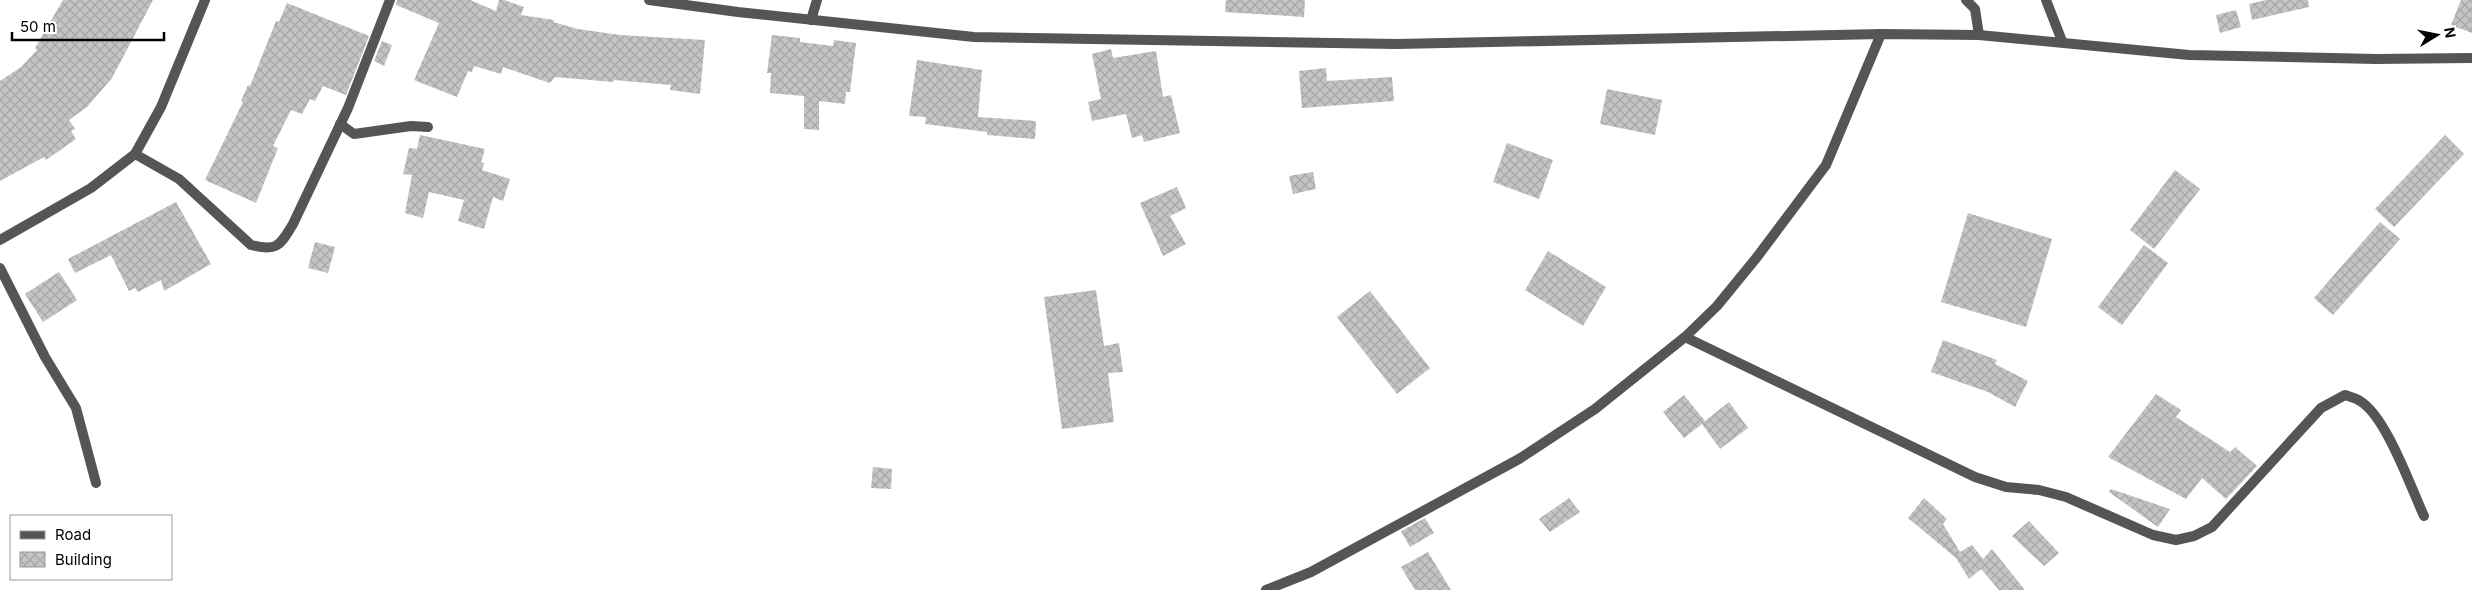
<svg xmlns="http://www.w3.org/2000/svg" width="2472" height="590" font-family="Inter,sans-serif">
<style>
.building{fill:url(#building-cross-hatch)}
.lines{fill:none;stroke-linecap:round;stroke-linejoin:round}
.service{stroke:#555;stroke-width:10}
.minor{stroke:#555;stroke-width:10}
.tertiary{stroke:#555;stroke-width:10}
</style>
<defs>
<pattern id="building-cross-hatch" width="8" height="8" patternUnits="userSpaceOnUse" patternTransform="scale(1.25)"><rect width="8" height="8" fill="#c4c4c4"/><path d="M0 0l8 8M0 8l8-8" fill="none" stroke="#a7a7a7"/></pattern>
</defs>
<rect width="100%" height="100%" fill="#fff"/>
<g class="building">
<polygon points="63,0 153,0 112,78 87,107 69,120 75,129 71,131 76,139 46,160 44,157 0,181 0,81 21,67 37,50 35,48"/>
<polygon points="397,0 470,0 496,11 499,0 504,0 524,7 521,15 554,20 553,22 578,29 620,35 705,40 700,94 670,90 671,85 614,80 613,82 555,77 550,83 503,67 501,74 474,66 472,72 468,71 457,97 414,80 439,23 396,5"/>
<polygon points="1226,0 1305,0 1304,17 1225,12"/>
<polygon points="2266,0 2308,0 2309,7 2252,20 2249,4"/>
<polygon points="2461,0 2472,0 2472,33 2451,25"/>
<polygon points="287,3 369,36 346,95 323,86 315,101 310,99 302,114 291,110 273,146 278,148 256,203 205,180 243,102 241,101 248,85 250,86 276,21 279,22"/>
<polygon points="2236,10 2241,27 2220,33 2216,15"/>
<polygon points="772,35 800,38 800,42 833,46 834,40 856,43 850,92 846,92 845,104 819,101 819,130 804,129 804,96 770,93 771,73 767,73"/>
<polygon points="382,41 392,45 384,66 374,61"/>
<polygon points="1111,49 1113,58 1156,51 1163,97 1171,95 1180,133 1144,142 1142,135 1132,138 1126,114 1092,121 1088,102 1101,99 1092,54"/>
<polygon points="917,60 982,70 978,117 1036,121 1035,139 987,135 987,132 925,124 926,117 909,116"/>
<polygon points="1326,68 1327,81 1392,77 1394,101 1302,108 1299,71"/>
<polygon points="1607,89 1662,100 1655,135 1600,124"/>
<polygon points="420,135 485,149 481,162 484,163 482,170 510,179 503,201 493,197 484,229 458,221 464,200 429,192 423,218 405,213 412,175 403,174 409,148 417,149"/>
<polygon points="2445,135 2464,154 2394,227 2375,209"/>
<polygon points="1507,143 1553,160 1539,199 1493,182"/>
<polygon points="2175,170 2200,189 2154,249 2130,230"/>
<polygon points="1313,172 1316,189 1293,194 1289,176"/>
<polygon points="1177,187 1186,208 1170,216 1186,244 1163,256 1140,203"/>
<polygon points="176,202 211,264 164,291 161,280 138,292 135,288 129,291 111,255 75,273 68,259"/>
<polygon points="1968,213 2052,239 2026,327 1941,302"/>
<polygon points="2380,222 2400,239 2333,315 2314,298"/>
<polygon points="315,242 335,247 328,273 308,268"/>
<polygon points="2144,245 2168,263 2122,325 2098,307"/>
<polygon points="1548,251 1606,287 1583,326 1525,290"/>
<polygon points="59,272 77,300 43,322 25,294"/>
<polygon points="1096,290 1104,346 1119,343 1123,372 1108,373 1114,422 1062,429 1044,297"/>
<polygon points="1370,291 1430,368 1397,394 1337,317"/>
<polygon points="1943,340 1997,360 1995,364 2028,381 2015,407 1988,392 1931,372"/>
<polygon points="2156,394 2181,410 2176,417 2230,452 2235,447 2257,466 2226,499 2202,478 2186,499 2108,457"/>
<polygon points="1684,395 1705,421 1729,402 1748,428 1720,449 1702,424 1684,438 1663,412"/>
<polygon points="873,467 892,469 891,489 871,488"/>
<polygon points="2111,489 2170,509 2158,527 2109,492"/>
<polygon points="1569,498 1580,512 1550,532 1539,519"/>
<polygon points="1924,498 1947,519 1943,524 1960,552 1972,545 1983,559 1992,549 2025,590 1999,590 1981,569 1969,579 1956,558 1908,518"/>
<polygon points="1425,518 1434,533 1410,547 1401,531"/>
<polygon points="2029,521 2059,553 2044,566 2012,536"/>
<polygon points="1428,552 1451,590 1415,590 1401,567"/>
</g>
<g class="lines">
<g class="service">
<polyline points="811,20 817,0"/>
<polyline points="340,124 354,134 411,126 428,127"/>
<polyline points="0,268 45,357 76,408 96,483"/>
</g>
<g class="minor">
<polyline points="1966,0 1975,9 1979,35"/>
<polyline points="2046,0 2062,41"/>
<path d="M135,154L179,179L251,245C278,252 280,245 293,224L348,108L390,0"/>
<path d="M1685,337L1975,477L2006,487L2039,490L2066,497L2153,535L2176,540L2194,536L2212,527L2321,408L2345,395C2350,397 2356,398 2360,401C2386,416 2411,488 2424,516"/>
<polyline points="1266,590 1311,572 1519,459 1595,409 1685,337 1717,306 1757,257 1826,165 1881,34"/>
</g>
<g class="tertiary">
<polyline points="649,0 738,12 974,37 1397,44 1881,34 1979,35 2189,55 2376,59 2472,58"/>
<polyline points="0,240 91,188 135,154 161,107 205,0"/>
</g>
</g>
<rect x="10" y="515" width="162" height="65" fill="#ffffff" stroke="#999999"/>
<rect x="20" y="531" width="25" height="8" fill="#555555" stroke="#999999"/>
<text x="55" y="540" font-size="15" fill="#000000">Road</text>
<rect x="20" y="552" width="25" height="15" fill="url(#building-cross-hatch)" stroke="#999999"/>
<text x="55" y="565" font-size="15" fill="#000000">Building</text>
<g transform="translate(2437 35) rotate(80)" stroke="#ffffff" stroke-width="4" paint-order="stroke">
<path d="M0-4L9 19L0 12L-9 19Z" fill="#000000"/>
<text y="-8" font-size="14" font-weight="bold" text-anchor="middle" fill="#000000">N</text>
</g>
<path d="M12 32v8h152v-8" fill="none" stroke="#000000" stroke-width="2.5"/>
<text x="20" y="32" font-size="15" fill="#000000" stroke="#ffffff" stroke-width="4" paint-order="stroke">50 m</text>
</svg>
